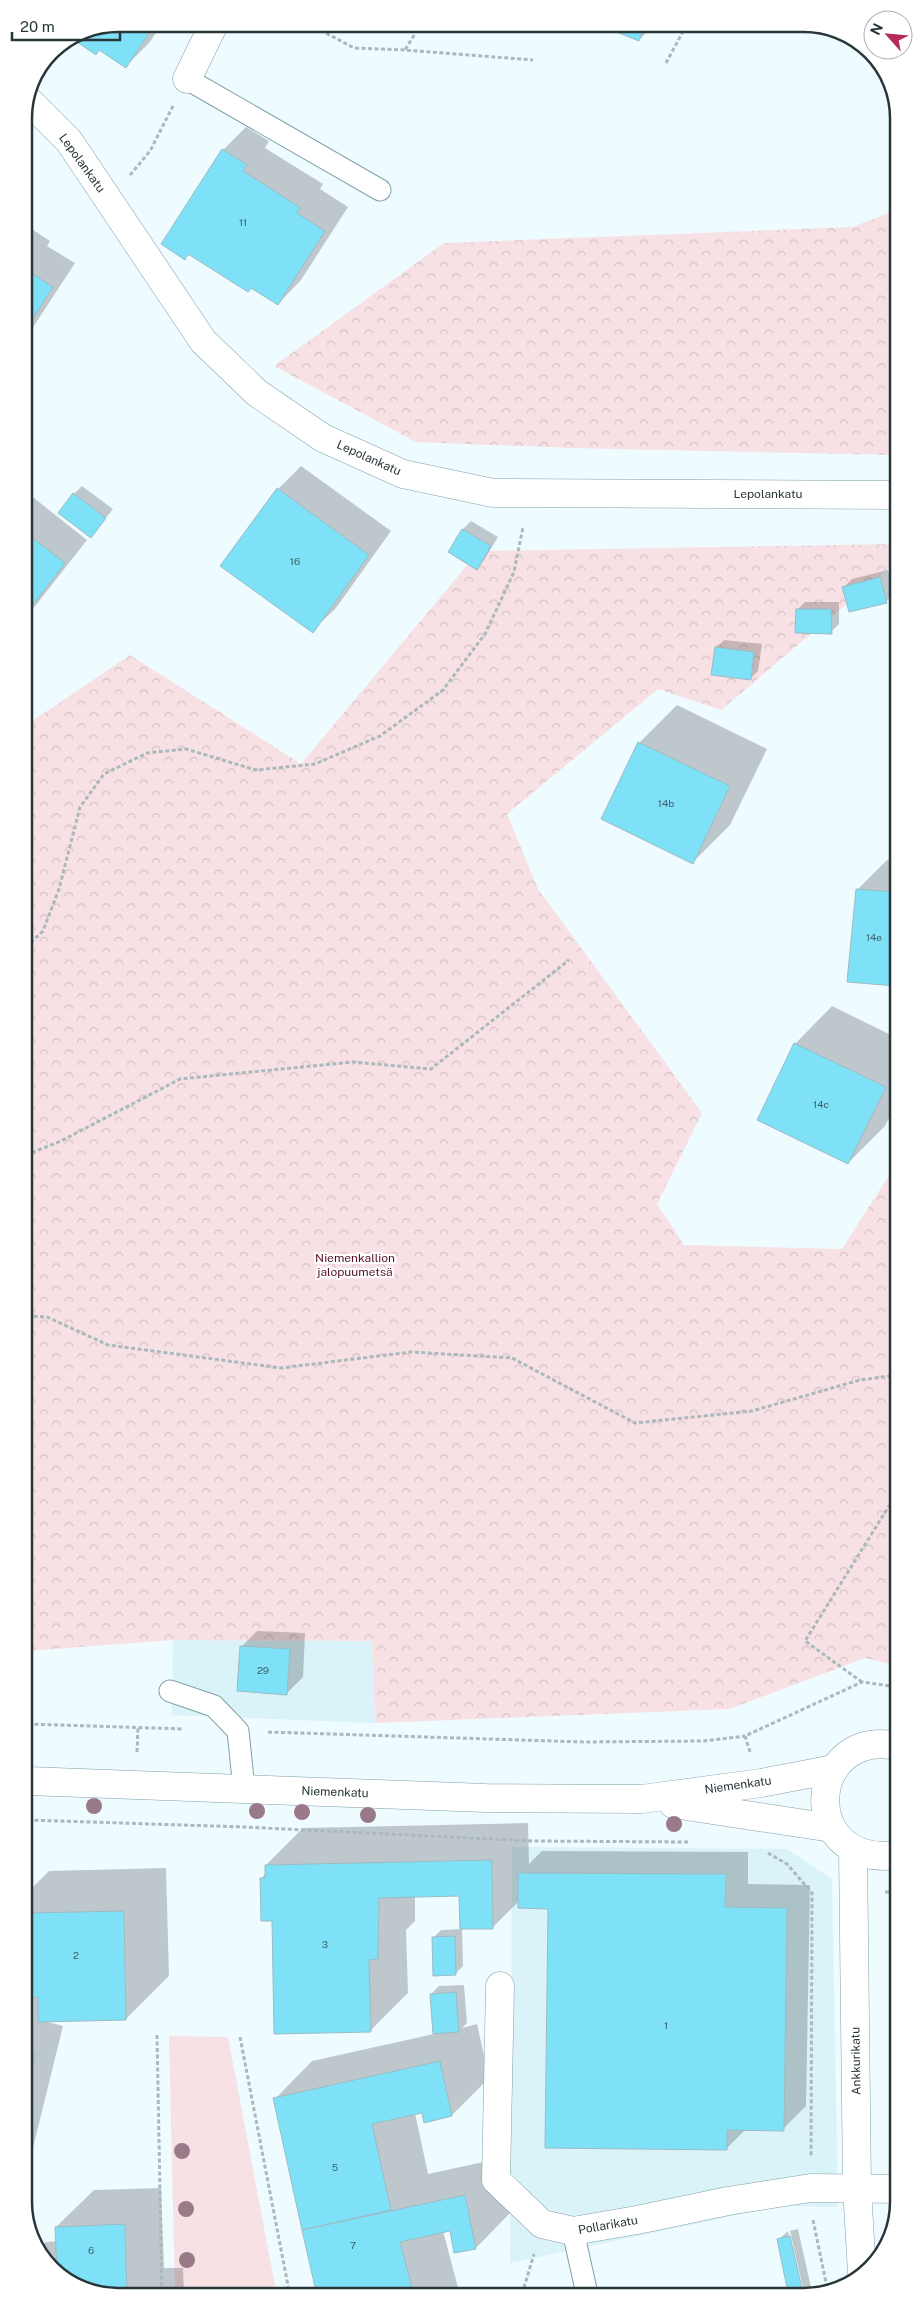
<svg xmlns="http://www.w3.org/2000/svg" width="923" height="2321" font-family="'Public Sans',sans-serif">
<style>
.built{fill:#d9f3f9}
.green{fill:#f8e1e5}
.forest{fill:url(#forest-crowns)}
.shadow{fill:#0003}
.building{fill:#7fe1f7;stroke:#9bbcc4}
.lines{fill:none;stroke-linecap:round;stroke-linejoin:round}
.service-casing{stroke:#80a1a9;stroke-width:23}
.minor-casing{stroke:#80a1a9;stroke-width:29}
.tertiary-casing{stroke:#80a1a9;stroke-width:29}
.path{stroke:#abb9bc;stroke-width:3;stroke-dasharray:4 2.5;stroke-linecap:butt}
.service{stroke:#fff;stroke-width:21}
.minor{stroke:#fff;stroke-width:28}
.tertiary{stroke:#fff;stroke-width:28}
.tree{fill:#9a7a89}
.labels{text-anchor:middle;stroke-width:4.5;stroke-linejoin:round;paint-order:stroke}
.number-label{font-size:10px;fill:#3e6168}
.street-label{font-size:12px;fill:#283639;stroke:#fff}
.park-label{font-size:12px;fill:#551028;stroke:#fff}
.rim{fill:none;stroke:#283639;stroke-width:2.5}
</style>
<defs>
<pattern id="forest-crowns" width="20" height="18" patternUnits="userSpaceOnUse" patternTransform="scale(1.25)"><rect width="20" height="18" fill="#f8e1e5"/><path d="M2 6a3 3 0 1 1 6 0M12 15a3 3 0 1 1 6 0" fill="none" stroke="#d5c2c5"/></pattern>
</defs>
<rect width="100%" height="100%" fill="#eefbff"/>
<g class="built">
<polygon points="173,1640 372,1641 375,1723 172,1715"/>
<polygon points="512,1847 787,1849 832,1879 838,2207 779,2206 510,2263"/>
</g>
<polygon class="green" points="169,2036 228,2037 277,2296 175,2297"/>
<g class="forest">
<polygon points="895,210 895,455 571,448 416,442 274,366 444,243 853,227"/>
<polygon points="895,544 895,563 721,710 658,689 507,814 538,889 702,1113 657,1204 684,1245 842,1249 897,1163 898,1666 865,1658 729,1709 375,1723 372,1641 173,1640 27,1651 25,726 130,655 301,764 479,551"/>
</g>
<g class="shadow">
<polygon points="118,24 162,24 149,43 126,66 100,49 96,53 72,37 82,31"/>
<polygon points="600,24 655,24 639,40"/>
<polygon points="246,127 269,141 265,148 323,184 320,189 348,207 301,280 278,304 252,287 190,254 185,258 223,150"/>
<polygon points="24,224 50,241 47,246 75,263 24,341"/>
<polygon points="301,466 391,531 336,608 312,631 222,566 278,489"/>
<polygon points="82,486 113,509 91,536 74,494"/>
<polygon points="25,491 87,540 25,619"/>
<polygon points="471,521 498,537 484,560 476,568 450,552 463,529"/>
<polygon points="888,570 894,594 886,601 844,587 852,579"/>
<polygon points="805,602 839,602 839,624 831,632 797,610"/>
<polygon points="724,640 762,644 758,671 750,679 716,648"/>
<polygon points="677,705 767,749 730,825 693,862 603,818 639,743"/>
<polygon points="887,860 896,861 896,985 849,981 858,889"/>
<polygon points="832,1006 897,1038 897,1102 885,1126 848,1163 795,1044"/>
<polygon points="257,1631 305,1633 303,1677 287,1693 241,1647"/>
<polygon points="528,1823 529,1864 542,1851 748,1852 748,1884 810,1885 806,2106 783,2129 746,2129 726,2149 549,1907 519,1901 493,1927 462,1928 463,1966 455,1974 433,1938 441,1930 461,1929 460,1895 415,1896 415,1921 406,1930 408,1993 371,2030 273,1919 261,1879 266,1873 266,1865 303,1828"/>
<polygon points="166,1868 169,1976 126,2019 44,2021 63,2026 29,2164 28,1892 49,1871"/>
<polygon points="464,1985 467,2023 462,2028 477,2024 489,2078 452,2115 422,2111 415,2113 428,2174 502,2158 513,2210 476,2248 451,2229 443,2231 460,2295 318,2296 275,2099 312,2061 434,2034 431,1994 439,1986"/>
<polygon points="161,2188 164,2268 183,2268 184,2297 112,2297 61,2278 39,2248 46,2242 57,2241 56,2227 94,2190"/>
<polygon points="798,2229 812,2292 804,2293 790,2231"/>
<polygon points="788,2231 801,2293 778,2240"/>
</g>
<g class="building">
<polygon points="118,24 155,24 126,68 99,50 96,55 71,38 82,31"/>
<polygon points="359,24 382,24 379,32"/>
<polygon points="596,24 646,24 639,41"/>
<polygon points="766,24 784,24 781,30"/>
<polygon points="222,149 247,165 243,171 301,208 297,213 325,231 278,305 251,288 248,292 188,254 185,260 161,244"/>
<polygon points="24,262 28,264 25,269 53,287 24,332"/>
<polygon points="277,488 369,555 313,633 220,566"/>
<polygon points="73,493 106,518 91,538 58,513"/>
<polygon points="462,529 491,546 477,570 448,552"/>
<polygon points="25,532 65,563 25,615"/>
<polygon points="880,577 887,603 849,612 842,587"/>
<polygon points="796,609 831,609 832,634 795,633"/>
<polygon points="715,647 754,652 751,680 711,675"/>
<polygon points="638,742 730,786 693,864 601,819"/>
<polygon points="856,889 896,892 896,986 847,982"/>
<polygon points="794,1043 886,1087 848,1164 757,1120"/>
<polygon points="240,1646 290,1649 287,1695 237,1691"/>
<polygon points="492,1860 493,1929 460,1929 459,1896 379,1898 378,1959 369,1960 371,2032 274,2034 272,1921 261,1921 260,1878 265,1878 265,1865"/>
<polygon points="518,1873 726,1874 725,1907 787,1908 784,2131 727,2130 727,2150 545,2148 548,1909 518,1908"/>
<polygon points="124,1911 126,2020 38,2022 38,1997 28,1997 28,1913"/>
<polygon points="455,1936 456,1975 433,1976 432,1937"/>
<polygon points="456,1992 459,2032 433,2034 430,1994"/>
<polygon points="28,2054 35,2055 28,2080"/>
<polygon points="440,2061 452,2116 424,2123 422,2113 372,2124 391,2210 302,2230 273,2098"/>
<polygon points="465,2195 476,2249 454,2253 450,2231 400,2242 414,2295 317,2296 302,2230"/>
<polygon points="125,2224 127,2297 112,2297 61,2278 57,2273 55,2227"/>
<polygon points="790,2236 803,2293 788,2293 777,2239"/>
</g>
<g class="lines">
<defs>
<g id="service">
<polyline points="187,79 380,190"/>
<polyline points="170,1691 214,1706 238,1731 244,1789"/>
<polyline points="573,2231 587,2294"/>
</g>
<g id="minor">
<polyline points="187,79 214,24"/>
<polyline points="29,101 69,141 203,341 257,393 323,438 403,474 493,493 895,495"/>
<polyline points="500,1986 496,2180 542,2224 573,2231 637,2220 728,2201 811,2188 899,2189"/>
</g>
<g id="tertiary">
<path d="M898,1746C806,1727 796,1868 898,1855"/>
<polyline points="28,1781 486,1798 642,1799 761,1783 834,1769"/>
<polyline points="673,1804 832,1828"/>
<polyline points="853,1850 857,2188 862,2273"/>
</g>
</defs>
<use href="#service" class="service-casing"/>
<use href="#minor" class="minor-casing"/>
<use href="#tertiary" class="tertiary-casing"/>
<g class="path">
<polyline points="309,24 354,48 405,50"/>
<polyline points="421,24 405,50 533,60"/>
<polyline points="666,63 687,24"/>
<polyline points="130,175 150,151 173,106"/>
<polyline points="26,947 43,931 59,889 80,807 104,774 147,753 186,749 256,770 315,764 380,736 443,690 485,634 514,572 523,527"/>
<polyline points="26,1155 61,1141 180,1079 353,1062 431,1069 569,960"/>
<polyline points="27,1316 47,1317 108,1345 281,1368 411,1352 512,1358 635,1423 752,1411 860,1380 897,1375"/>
<polyline points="862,1682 805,1641 889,1506 898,1502"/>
<polyline points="28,1724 184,1729"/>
<polyline points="268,1732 584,1742 704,1741 745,1736"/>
<polyline points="137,1752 138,1727"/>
<polyline points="750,1752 745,1736 862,1682 898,1687"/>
<polyline points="28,1820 244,1827 533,1841 689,1842"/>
<polyline points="768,1853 787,1864 812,1893 811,2156"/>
<polyline points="885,1892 899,1892"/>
<polyline points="157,2035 162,2297"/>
<polyline points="240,2037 290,2296"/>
<polyline points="813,2220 828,2292"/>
<polyline points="522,2294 534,2254"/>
</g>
<use href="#service" class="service"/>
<use href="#minor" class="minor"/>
<use href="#tertiary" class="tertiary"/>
</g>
<g class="tree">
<circle cx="94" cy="1806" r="8"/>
<circle cx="257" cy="1811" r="8"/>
<circle cx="302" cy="1812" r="8"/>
<circle cx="368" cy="1815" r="8"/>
<circle cx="674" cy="1824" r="8"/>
<circle cx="182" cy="2151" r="8"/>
<circle cx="186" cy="2209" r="8"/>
<circle cx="187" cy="2260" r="8"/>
</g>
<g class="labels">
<g class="number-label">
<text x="243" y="226">11</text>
<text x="295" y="565">16</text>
<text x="666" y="807">14b</text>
<text x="874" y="941">14e</text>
<text x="821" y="1108">14c</text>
<text x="263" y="1674">29</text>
<text x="325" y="1948">3</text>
<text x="76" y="1959">2</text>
<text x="666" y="2029">1</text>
<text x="335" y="2171">5</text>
<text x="353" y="2249">7</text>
<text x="91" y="2254">6</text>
</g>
<g class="street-label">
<text transform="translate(82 163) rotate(54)" y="4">Lepolankatu</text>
<text transform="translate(369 458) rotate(24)" y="4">Lepolankatu</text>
<text x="768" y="498">Lepolankatu</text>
<text transform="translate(738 1785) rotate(-8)" y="4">Niemenkatu</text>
<text transform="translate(335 1792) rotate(2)" y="4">Niemenkatu</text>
<text transform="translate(856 2061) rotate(-91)" y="4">Ankkurikatu</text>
<text transform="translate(608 2225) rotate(-10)" y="4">Pollarikatu</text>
</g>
<g class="park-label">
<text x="355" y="1262">Niemenkallion<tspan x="355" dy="14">jalopuumetsä</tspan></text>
</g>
</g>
<path d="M0 0H923V2321H0ZM118 32H804A86 86 0 0 1 890 118V2202A86 86 0 0 1 804 2288H118A86 86 0 0 1 32 2202V118A86 86 0 0 1 118 32Z" fill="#fff" fill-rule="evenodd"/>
<path class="rim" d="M118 32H804A86 86 0 0 1 890 118V2202A86 86 0 0 1 804 2288H118A86 86 0 0 1 32 2202V118A86 86 0 0 1 118 32Z"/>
<g transform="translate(888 35) rotate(297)"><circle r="24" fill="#ffffff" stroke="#a9afb0"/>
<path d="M0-4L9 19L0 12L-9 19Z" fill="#b7295c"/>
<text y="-8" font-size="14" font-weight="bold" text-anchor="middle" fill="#283639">N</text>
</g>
<path d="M12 32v8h108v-8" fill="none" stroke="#283639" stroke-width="2.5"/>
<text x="20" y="32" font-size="15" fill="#283639" stroke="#ffffff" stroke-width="4" paint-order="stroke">20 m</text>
</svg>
